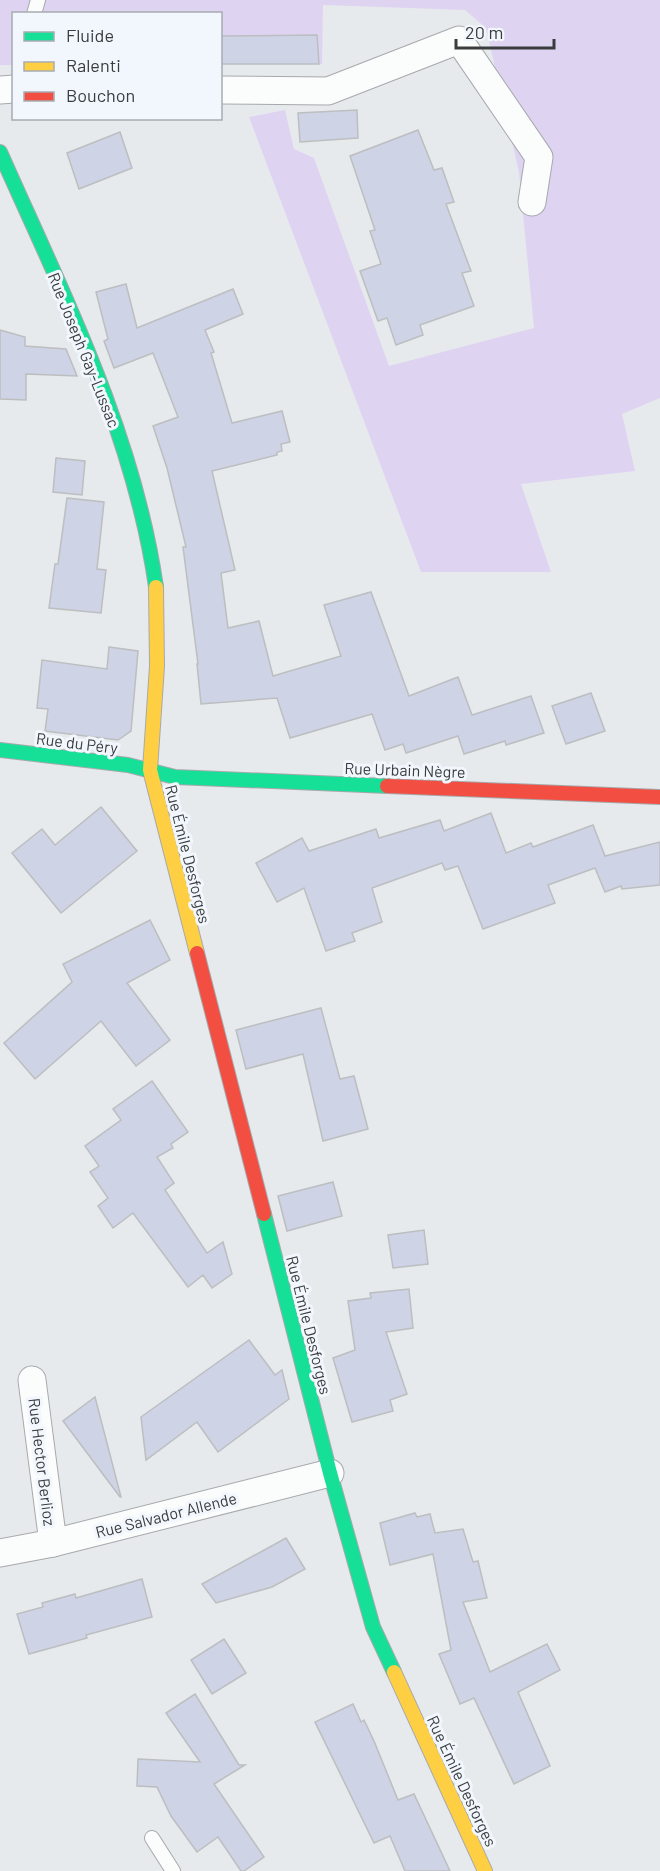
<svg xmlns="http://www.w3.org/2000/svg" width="660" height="1871" font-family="Barlow,sans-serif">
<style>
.green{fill:#dfd3f2}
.building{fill:#ced3e5;stroke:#bcbec0;stroke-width:1.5}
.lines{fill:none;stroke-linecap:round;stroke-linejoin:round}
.lane-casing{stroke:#a7a9ac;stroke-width:16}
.street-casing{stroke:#a7a9ac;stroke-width:29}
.fast-casing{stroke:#a7a9ac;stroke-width:16}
.slow-casing{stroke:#a7a9ac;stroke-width:16}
.jam-casing{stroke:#a7a9ac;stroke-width:16}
.lane{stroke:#fbfcfc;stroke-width:14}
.street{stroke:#fbfcfc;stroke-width:27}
.fast{stroke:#16e098;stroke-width:14}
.slow{stroke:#ffcf43;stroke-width:14}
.jam{stroke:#f24e42;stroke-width:14}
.labels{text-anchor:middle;stroke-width:6;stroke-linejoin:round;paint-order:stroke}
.street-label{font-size:16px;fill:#3a3c3e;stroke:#f1f7fd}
</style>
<rect width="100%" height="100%" fill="#e7eaed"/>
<polygon class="green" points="0,0 660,0 660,398 622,414 635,471 521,484 551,572 421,572 249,117 285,110 294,149 314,158 389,366 534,328 519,172 486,28 465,10 323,5 322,64 221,64 220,14 14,14 13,65 0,65"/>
<g class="building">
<polygon points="317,35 319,64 220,64 220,36"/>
<polygon points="357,110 358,138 300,142 298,113"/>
<polygon points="418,130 434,170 442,168 454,202 446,204 471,271 462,273 474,306 420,325 423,335 396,345 387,318 378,321 360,271 381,264 370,231 375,230 350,156"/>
<polygon points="120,132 132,168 79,189 67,153"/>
<polygon points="126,284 137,328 233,289 243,314 205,330 214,352 211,353 232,423 282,411 290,442 281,444 282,451 277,452 277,455 212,471 235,570 221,573 228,628 259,621 273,676 341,656 324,605 371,592 409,696 458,677 472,715 531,696 544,733 506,745 505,741 464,754 458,736 406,753 403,744 385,750 372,714 290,738 277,698 201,704 197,664 198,664 183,547 186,547 167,468 153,426 178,417 153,353 114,368 104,341 108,339 96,292"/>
<polygon points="0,330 25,337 25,346 66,349 77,376 26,374 26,400 0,399"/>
<polygon points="56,458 85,461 82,495 53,492"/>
<polygon points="67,498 104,502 97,569 106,570 101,613 49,608 55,564 58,564"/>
<polygon points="109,647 138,651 131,731 118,740 45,731 48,709 37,708 42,660 107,669"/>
<polygon points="591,693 605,731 566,744 552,706"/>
<polygon points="101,807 137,851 61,913 12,853 42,829 55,845"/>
<polygon points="491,813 506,853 531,843 533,847 593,825 605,856 660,842 660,885 622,889 621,886 605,892 595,868 548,885 555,903 483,929 458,866 445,870 442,863 372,888 382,922 352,933 355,941 326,951 304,888 277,902 256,863 302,838 309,851 376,829 379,838 440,820 444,831"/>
<polygon points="150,920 170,960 127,983 170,1040 136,1066 101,1021 35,1079 4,1043 72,982 63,964"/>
<polygon points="321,1008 340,1079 354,1076 368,1129 323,1141 303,1054 246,1069 236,1030"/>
<polygon points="152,1081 188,1132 171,1144 173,1148 157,1157 174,1183 165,1190 207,1253 223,1242 232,1274 212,1288 203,1275 188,1287 133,1213 113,1228 98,1206 108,1198 90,1172 99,1166 85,1146 121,1120 113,1109"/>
<polygon points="333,1182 342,1216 287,1231 278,1196"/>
<polygon points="424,1230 428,1264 393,1268 388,1235"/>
<polygon points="409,1289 413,1328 386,1332 407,1394 390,1400 393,1411 352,1422 333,1358 355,1350 348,1301 371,1298 370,1293"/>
<polygon points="249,1340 275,1375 282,1370 289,1399 218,1452 197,1422 146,1460 141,1417"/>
<polygon points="95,1397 121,1497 120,1497 63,1421"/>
<polygon points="415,1513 417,1517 430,1514 435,1533 463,1529 473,1562 478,1561 487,1598 463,1602 490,1672 547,1644 560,1670 518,1692 550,1766 514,1784 474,1698 460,1704 439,1654 451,1650 433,1554 390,1565 380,1523"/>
<polygon points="286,1538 305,1569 272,1587 216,1603 202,1584"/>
<polygon points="142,1579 152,1617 86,1635 87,1638 29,1654 17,1614 43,1607 42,1603 75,1594 76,1598"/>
<polygon points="224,1639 246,1673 212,1694 191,1660"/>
<polygon points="195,1694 239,1765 245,1765 214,1784 264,1857 244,1871 241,1871 218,1837 197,1852 171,1816 157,1787 137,1786 138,1759 200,1762 166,1713"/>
<polygon points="353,1704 361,1722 364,1720 374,1741 398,1800 414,1794 450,1871 405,1871 390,1836 374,1843 315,1722"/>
</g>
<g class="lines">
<defs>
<g id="lane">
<polyline points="34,14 38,0"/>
<polyline points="152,1838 173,1871"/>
</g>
<g id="street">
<polyline points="0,90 14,89"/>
<polyline points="220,90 328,91 459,40 539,157 532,202"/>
<polyline points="32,1380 53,1543"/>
<polyline points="0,1553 53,1543 330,1473"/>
</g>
<g id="fast">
<path d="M0,152C62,292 134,433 156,587"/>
<polyline points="0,750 128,765 175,777 387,786"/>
<polyline points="264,1214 330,1473 373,1627 394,1672"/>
</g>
<g id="slow">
<polyline points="156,587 157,666 150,770 197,953"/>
<polyline points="394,1672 485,1871"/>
</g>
<g id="jam">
<polyline points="387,786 660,797"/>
<polyline points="197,953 264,1214"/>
</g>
</defs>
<use href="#lane" class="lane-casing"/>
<use href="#street" class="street-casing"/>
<use href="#fast" class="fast-casing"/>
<use href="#slow" class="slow-casing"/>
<use href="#jam" class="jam-casing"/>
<use href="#lane" class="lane"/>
<use href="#street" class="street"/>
<use href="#fast" class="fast"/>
<use href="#slow" class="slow"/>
<use href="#jam" class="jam"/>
</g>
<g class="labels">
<g class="street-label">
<text transform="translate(84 350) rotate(68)" y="6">Rue Joseph Gay-Lussac</text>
<text transform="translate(77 743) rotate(7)" y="6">Rue du Péry</text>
<text transform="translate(405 770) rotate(2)" y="6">Rue Urbain Nègre</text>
<text transform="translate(188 854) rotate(76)" y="6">Rue Émile Desforges</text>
<text transform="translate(309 1325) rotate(76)" y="6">Rue Émile Desforges</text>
<text transform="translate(42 1462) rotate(83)" y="6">Rue Hector Berlioz</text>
<text transform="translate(166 1515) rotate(-14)" y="6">Rue Salvador Allende</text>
<text transform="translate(462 1781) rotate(65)" y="6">Rue Émile Desforges</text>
</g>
</g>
<rect x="12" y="12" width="210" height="108" fill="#f1f7fd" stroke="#a8acb1" stroke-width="1.5"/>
<rect x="24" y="32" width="30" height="9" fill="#16e098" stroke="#a8acb1" stroke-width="1.5"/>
<text x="66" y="42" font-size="18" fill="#3a3c3e">Fluide</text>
<rect x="24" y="62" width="30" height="9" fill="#ffcf43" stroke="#a8acb1" stroke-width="1.5"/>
<text x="66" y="72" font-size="18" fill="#3a3c3e">Ralenti</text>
<rect x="24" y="92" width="30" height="9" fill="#f24e42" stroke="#a8acb1" stroke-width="1.5"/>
<text x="66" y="102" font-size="18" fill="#3a3c3e">Bouchon</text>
<path d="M456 39v9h98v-9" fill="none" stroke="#3a3c3e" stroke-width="3"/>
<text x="465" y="39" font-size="18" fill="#3a3c3e" stroke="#f1f7fd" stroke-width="4.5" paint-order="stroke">20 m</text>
</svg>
